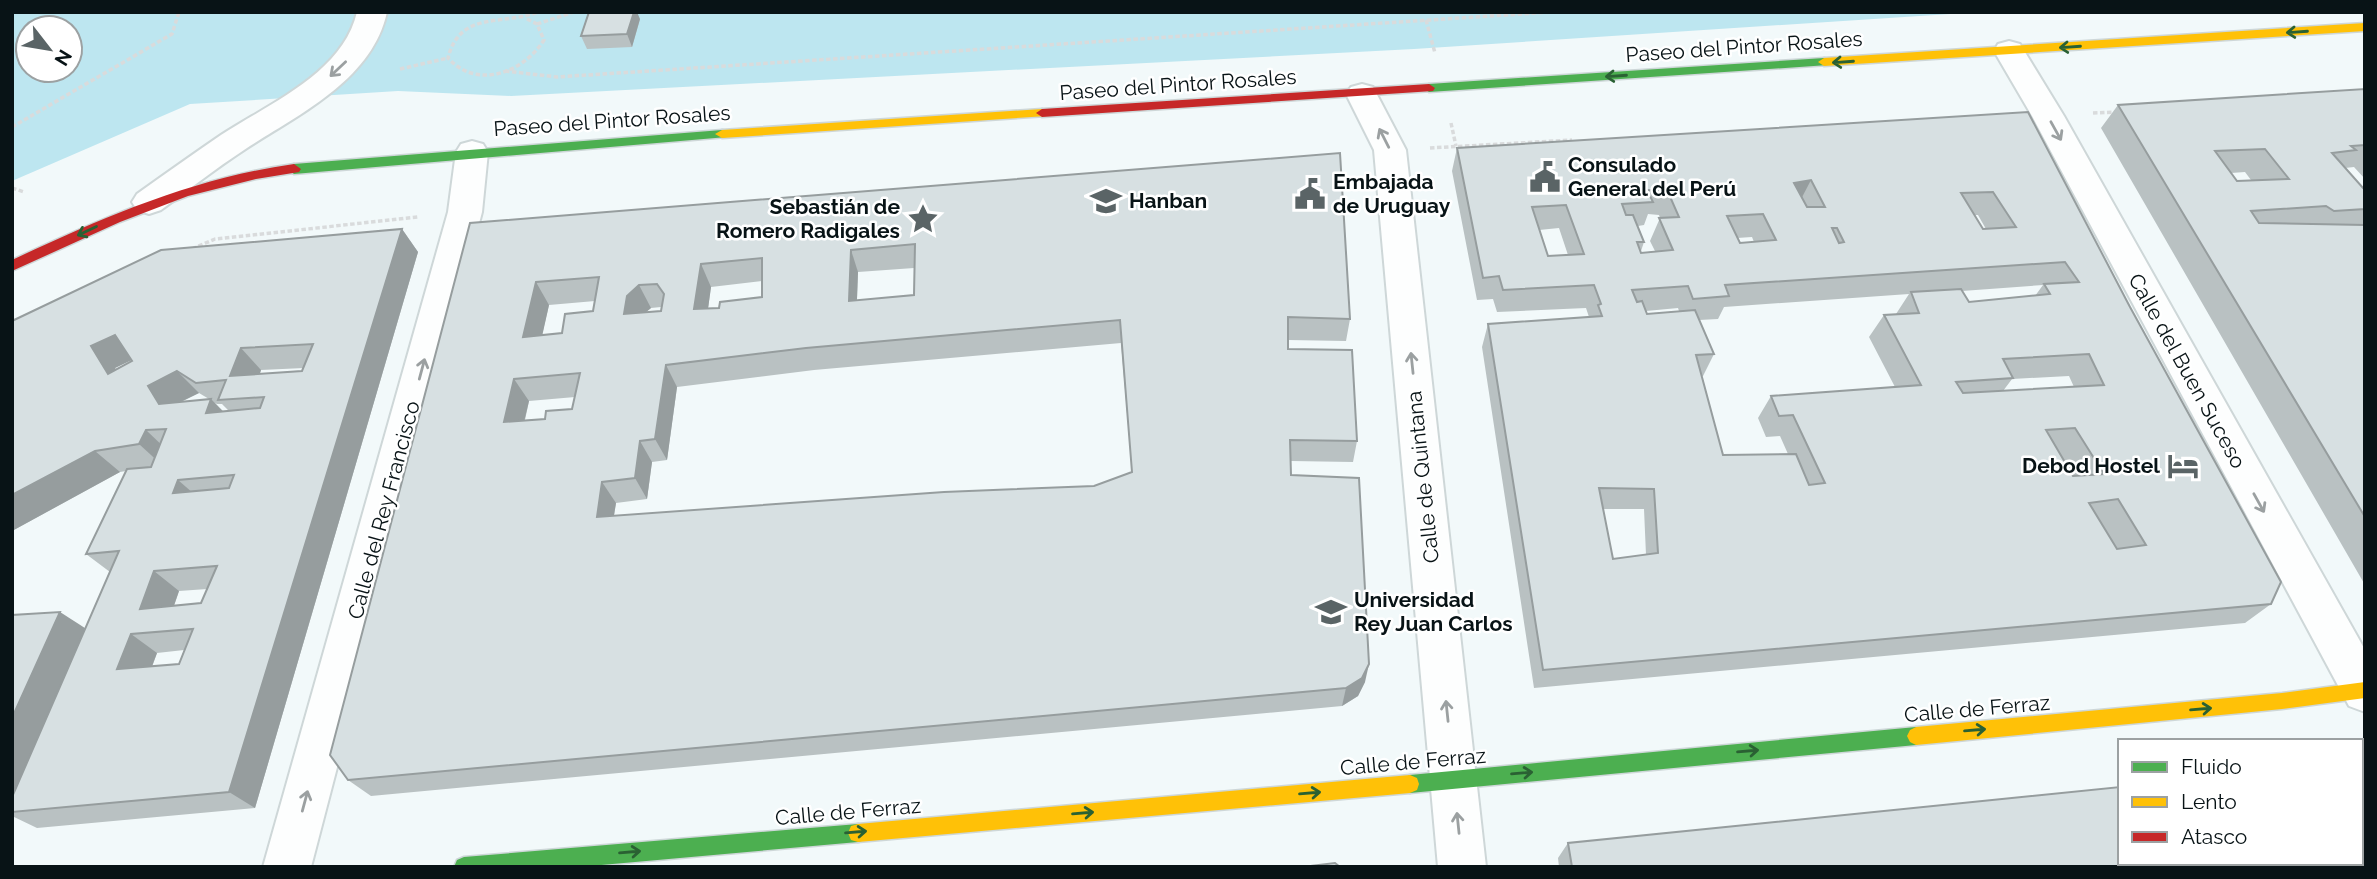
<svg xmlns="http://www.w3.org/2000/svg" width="2377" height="879" font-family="Raleway,sans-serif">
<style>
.green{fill:#bde6f0;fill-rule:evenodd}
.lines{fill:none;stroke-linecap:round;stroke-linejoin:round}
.street-casing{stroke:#ced7d8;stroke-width:4}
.fast-casing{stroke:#ced7d8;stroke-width:3}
.slow-casing{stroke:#ced7d8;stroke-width:3}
.jam-casing{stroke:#ced7d8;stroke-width:3}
.path{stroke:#d9dbdc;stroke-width:3.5;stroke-dasharray:4.5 2.5;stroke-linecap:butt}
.street{fill:#fdfefe;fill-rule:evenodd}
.fast{fill:#4caf50;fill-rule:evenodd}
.slow{fill:#ffc107;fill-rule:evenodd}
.jam{fill:#c62828;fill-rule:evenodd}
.wall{fill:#b9c1c2;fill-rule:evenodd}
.shaded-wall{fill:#969d9e}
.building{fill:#d7e0e2;stroke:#969d9e;stroke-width:2;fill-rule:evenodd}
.oneway{stroke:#2a6133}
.oneway2{stroke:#9ba0a1}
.labels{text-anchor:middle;stroke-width:5;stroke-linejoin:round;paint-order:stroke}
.street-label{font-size:21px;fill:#081316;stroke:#fff}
.poi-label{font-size:21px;font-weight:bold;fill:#081316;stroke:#fff;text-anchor:start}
</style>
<rect width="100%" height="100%" fill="#f2f9fa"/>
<path class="green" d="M12,12H1981L1414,49L511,96L398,91L190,104L12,181ZM28,28H70V70H28Z"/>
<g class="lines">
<defs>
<g id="street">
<path d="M357,12H387C372,81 297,115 244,150C215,169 188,190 161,210L149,214L137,210L132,202L137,194C165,174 193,154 221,135C270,103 343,73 357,12Z"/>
<polygon points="2009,41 2020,44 2064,116 2365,650 2365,712 2349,706 2032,116 1994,51 1998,44"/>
<polygon points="1362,84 1373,87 1406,150 1486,867 1438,867 1374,150 1346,94 1351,87"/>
<polygon points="472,141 483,144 488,152 482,212 311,867 263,867 448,212 456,152 461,144"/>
</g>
<g id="fast">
<polygon points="1824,58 1828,59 1828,65 1429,92 1423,88 1429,84"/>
<polygon points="722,130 727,131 727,137 294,174 287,169 294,164"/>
<polygon points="1916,727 1922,730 1925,736 1922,742 1916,745 1410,793 1403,790 1401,784 1403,778 1410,775"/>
<polygon points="858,824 865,826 868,833 865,840 858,842 579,867 454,867 457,860 464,857"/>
</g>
<g id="slow">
<polygon points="2365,23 2365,31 1824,66 1818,62 1824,58"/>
<polygon points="1042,109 1048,113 1047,116 722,138 715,134 722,130"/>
<polygon points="2365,682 2365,698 2282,709 1916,745 1910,742 1907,736 1910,730 1916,727 2282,693"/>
<polygon points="1410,775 1417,778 1419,784 1417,790 1410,793 858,842 851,840 848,833 851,826 858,824"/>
</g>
<g id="jam">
<polygon points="1429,84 1435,88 1433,91 1042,117 1036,113 1042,109"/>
<path d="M294,164L301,169L299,172L256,179L188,196L120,222L12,271V260C104,217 193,178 294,164Z"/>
</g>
</defs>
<use href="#street" class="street-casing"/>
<use href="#fast" class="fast-casing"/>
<use href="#slow" class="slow-casing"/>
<use href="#jam" class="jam-casing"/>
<g class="path">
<path d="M527,19L537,24L544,40C523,73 477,90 448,58C460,10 502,26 538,12"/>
<polyline points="1426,20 1435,53"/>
<polyline points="537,24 574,12"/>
<polyline points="400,69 448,58"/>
<polyline points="505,71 557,77 1552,12"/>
<polyline points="2093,113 2116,112"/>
<polyline points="1451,123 1456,146"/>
<polyline points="12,127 172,34 179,12"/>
<polyline points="1430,148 1572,140"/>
<polyline points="12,188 24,192"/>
<polyline points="192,249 215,239 418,217"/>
</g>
<use href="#street" class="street"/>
<use href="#fast" class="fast"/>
<use href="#slow" class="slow"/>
<use href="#jam" class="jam"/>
</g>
<g class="wall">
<polygon points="640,19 632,47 587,49 581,36"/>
<path d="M2365,89V179L2354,167L2345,168L2363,188H2365V585L2101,128L2118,105ZM2245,172L2251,180L2237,181L2231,173Z"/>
<path d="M2028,112L2271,604L2245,623L1534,688L1482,347L1488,324L1589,317L1586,308L1497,312L1493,299L1477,300L1452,171L1457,148ZM1648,214L1659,215L1660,218L1650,241L1655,251L1641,253V251L1644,242L1638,226L1644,225ZM1975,215H1978L1986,229H1983ZM1559,228L1568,255L1548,256L1539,230ZM1752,237L1754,242L1740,243L1737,238ZM2043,285L2035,296L1969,302L1962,291ZM1909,294L1896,314L1884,315L1869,337L1895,387L1771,396L1758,418L1766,437L1780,436L1788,454L1723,455L1702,376H1703L1714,354L1699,320L1718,319L1724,307ZM1678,308L1679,311L1647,314L1646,311ZM2069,376L2074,387L2003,391L2012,379ZM1603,509H1644L1646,555L1613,559Z"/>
<path d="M1340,153L1350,319L1346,341L1288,340V349L1357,441L1353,462L1291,461V475L1365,682L1358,696L1342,706L371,796L348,780L470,223ZM914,268V295L857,300L858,272ZM762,281V297L719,308H708L711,287ZM595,301L593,311L562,333L542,335L549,305ZM661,307V311L646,312L651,308ZM1121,343L1132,472L1094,486L614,516L616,503L647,499L652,462L667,460L677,387L814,370ZM575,397L572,409L545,419L525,420L529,401Z"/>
<path d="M402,229L418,252L255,808L37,828L12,816V615L85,629L110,572L86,554L126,471L120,472L12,531V321ZM131,360L132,361L116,370L115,368ZM304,368L302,371L260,374L261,370ZM199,393L209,399L181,402ZM215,403L217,404H222L229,411L224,412ZM207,589L201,603L174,606L179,591ZM184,650L179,664L152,667L157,653Z"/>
<polygon points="1568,843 2120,863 2361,863 2365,867 1559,867 1558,858"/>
</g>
<g class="shaded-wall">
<polygon points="634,12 637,12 640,19 632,47 627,34"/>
<polygon points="1811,180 1799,203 1794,183"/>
<polygon points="402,229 418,252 255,808 229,792"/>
<polygon points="851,250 858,272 856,323 849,301"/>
<polygon points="701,264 711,287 705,331 694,309"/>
<polygon points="536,282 549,305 537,359 523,337"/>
<polygon points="639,285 651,308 639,318 624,314 627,296"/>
<polygon points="115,335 138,357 115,368 131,396 108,374 91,346"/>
<polygon points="241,348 261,370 251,398 230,376"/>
<polygon points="666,365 677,387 667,460 655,439"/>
<polygon points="177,371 199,393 170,407 159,404 148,386"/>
<polygon points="514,379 529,401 519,443 504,422"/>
<polygon points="211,399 232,421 206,413"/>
<polygon points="146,430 169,452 163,466 139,444"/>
<polygon points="640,441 652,462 647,499 635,478"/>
<polygon points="95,451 120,472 12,531 12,495"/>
<polygon points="178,480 201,500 173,493"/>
<polygon points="602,482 616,503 610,538 597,517"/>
<polygon points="154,571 179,591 166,628 140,609"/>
<polygon points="60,612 88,630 12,806 12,718"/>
<polygon points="131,634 157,653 144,687 117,669"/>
<polygon points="1369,664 1365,682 1358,696 1342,706 1346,688"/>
</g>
<g class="building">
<polygon points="589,12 634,12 627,34 581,36"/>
<path d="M2365,89V145L2351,146L2356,150L2332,153L2363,188H2365V209L2334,211L2326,206L2251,211L2259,223L2365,225V517L2118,105ZM2265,149L2289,179L2237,181L2215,151Z"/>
<path d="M2028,112L2130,307L2281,582L2271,604L1543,670L1488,324L1602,316L1598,305L1601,304L1594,285L1503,290L1499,276L1483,278L1457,148ZM1811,180L1825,207H1807L1794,183ZM1647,190L1668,192L1679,217L1659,218L1673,250L1641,253L1637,242H1644L1633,215H1626L1622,204L1653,202ZM1993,192L2016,227L1983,229L1961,193ZM1566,205L1584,254L1548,256L1532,207ZM1763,214L1776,240L1740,243L1727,216ZM1832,228H1837L1844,242L1839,243ZM2065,262L2079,282L2044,284L2050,294L1969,302L1961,289L1911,292L1919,313L1884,315L1921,385L1771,396L1779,416L1793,415L1825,483L1809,485L1796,454L1723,455L1696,355L1714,354L1695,310L1647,314L1642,301L1637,302L1632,290L1688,286L1693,299L1729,296L1725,285ZM2089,354L2104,385L1963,393L1956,382L2013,378L2003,359ZM2075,428L2104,474L2073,476L2046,430ZM1599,488L1654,489L1658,553L1613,559ZM2118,499L2146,545L2117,549L2089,503Z"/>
<path d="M1340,153L1350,319L1288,317V349L1352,350L1357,441L1290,440L1291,475L1359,478L1369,664L1362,678L1346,688L348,780L330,755L470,223ZM915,244L914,295L849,301L851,250ZM762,258V297L720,302L719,308L694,309L701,264ZM599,277L593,311L565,314L562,333L523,337L536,282ZM657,284L664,294L661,311L624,314L627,296L639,285ZM1120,320L1132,472L1094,486L944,492L597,517L602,482L635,478L640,441L655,439L666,365L806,348ZM580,373L572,409L546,411L545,419L504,422L514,379Z"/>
<path d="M402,229L229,792L12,812V797L119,551L86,554L127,469L151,467L166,429L146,430L139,444L95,451L12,495V321L161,250ZM115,335L132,361L108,374L91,346ZM313,344L302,371L230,376L241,348ZM177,371L196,383L226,380L218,400L264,397L260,408L206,413L211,399L159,404L148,386ZM234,475L229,488L173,493L178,480ZM217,566L201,603L140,609L154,571ZM193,629L179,664L117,669L131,634Z"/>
<polygon points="60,612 12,718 12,615"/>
<polygon points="2120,787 2120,863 2198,863 2200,867 1572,867 1568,843"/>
<polygon points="2361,828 2365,828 2365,867 2233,867 2231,863 2361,863"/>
<polygon points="1335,863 1340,867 1302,867"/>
</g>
<defs><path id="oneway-shaft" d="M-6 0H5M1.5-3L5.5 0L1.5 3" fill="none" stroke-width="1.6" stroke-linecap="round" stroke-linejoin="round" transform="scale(1.75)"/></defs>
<g class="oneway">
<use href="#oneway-shaft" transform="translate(2297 32) rotate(176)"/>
<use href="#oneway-shaft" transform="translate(2070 47) rotate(176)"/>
<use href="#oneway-shaft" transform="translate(1843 62) rotate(176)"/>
<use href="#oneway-shaft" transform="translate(1616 76) rotate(176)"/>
<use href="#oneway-shaft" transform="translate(87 231) rotate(155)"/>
<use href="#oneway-shaft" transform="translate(2201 709) rotate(-5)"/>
<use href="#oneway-shaft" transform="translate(1975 730) rotate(-5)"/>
<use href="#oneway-shaft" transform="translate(1748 751) rotate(-5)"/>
<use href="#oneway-shaft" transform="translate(1522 773) rotate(-5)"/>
<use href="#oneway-shaft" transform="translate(1310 793) rotate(-5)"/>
<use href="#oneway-shaft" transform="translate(1083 813) rotate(-5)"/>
<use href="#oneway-shaft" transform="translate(856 832) rotate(-5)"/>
<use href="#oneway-shaft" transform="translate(630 852) rotate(-5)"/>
</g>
<g class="oneway2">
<use href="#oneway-shaft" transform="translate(338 69) rotate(137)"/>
<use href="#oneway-shaft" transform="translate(2056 131) rotate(61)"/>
<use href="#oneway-shaft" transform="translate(1384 138) rotate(-117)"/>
<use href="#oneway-shaft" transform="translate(1412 363) rotate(-96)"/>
<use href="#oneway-shaft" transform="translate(422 369) rotate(-75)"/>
<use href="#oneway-shaft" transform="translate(2259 503) rotate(61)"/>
<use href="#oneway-shaft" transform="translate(1447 711) rotate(-96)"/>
<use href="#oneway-shaft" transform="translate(305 801) rotate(-75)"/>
<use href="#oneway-shaft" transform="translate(1458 823) rotate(-96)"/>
</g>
<defs>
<symbol id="civic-bare" viewBox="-9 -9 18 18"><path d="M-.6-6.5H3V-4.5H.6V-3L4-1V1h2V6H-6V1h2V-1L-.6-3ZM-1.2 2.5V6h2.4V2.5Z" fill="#5a6466" stroke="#fff" stroke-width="2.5" paint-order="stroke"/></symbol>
<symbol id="university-bare" viewBox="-9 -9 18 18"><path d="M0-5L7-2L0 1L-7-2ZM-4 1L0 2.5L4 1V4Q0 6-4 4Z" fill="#5a6466" stroke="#fff" stroke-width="2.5" paint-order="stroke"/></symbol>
<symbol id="sight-bare" viewBox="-9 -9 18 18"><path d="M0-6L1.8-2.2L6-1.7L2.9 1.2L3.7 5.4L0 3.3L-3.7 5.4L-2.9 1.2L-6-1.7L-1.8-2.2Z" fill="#5a6466" stroke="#fff" stroke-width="2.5" paint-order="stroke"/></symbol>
<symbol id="hotel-bare" viewBox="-9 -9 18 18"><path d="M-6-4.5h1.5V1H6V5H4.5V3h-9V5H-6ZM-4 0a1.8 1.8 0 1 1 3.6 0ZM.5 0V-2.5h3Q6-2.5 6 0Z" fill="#5a6466" stroke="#fff" stroke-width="2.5" paint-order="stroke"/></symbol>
</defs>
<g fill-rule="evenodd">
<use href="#civic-bare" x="1523" y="155" width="44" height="44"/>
<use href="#civic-bare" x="1288" y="172" width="44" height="44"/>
<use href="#university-bare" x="1084" y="179" width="44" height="44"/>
<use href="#sight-bare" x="901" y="197" width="44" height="44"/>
<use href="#hotel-bare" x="2161" y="444" width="44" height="44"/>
<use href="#university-bare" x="1309" y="590" width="44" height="44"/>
</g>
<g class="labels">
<g class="street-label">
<text transform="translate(1744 47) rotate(-4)" y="7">Paseo del Pintor Rosales</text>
<text transform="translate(1178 85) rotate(-4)" y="7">Paseo del Pintor Rosales</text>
<text transform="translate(612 121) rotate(-4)" y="7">Paseo del Pintor Rosales</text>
<text transform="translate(2187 371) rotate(61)" y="7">Calle del Buen Suceso</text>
<text transform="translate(1423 477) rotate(-96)" y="7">Calle de Quintana</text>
<text transform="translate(384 510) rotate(-75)" y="7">Calle del Rey Francisco</text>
<text transform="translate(1977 709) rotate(-5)" y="7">Calle de Ferraz</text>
<text transform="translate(1413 762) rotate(-5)" y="7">Calle de Ferraz</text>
<text transform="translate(848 812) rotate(-5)" y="7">Calle de Ferraz</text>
</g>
<g class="poi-label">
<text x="1568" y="172">Consulado<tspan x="1568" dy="24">General del Perú</tspan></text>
<text x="1333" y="189">Embajada<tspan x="1333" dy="24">de Uruguay</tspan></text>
<text x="1129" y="208">Hanban</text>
<text x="900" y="214" text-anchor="end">Sebastián de<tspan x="900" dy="24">Romero Radigales</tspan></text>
<text x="2160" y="473" text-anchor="end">Debod Hostel</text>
<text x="1354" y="607">Universidad<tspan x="1354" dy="24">Rey Juan Carlos</tspan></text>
</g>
</g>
<rect width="2377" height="879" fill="none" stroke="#081316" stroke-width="28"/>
<rect x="2118" y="739" width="245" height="126" fill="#ffffff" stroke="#9ca1a2" stroke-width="2"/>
<rect x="2132" y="762" width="35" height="10" fill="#4caf50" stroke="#9ca1a2" stroke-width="2"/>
<text x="2181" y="774" font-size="21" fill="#081316">Fluido</text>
<rect x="2132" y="797" width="35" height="10" fill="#ffc107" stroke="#9ca1a2" stroke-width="2"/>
<text x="2181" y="809" font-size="21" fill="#081316">Lento</text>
<rect x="2132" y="832" width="35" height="10" fill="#c62828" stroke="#9ca1a2" stroke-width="2"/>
<text x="2181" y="844" font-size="21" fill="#081316">Atasco</text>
<g transform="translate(49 49) rotate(121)"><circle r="33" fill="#ffffff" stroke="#9ca1a2" stroke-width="2"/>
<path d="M0-5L12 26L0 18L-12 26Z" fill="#5a6466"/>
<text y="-10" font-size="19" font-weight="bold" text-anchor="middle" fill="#081316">N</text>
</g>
</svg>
